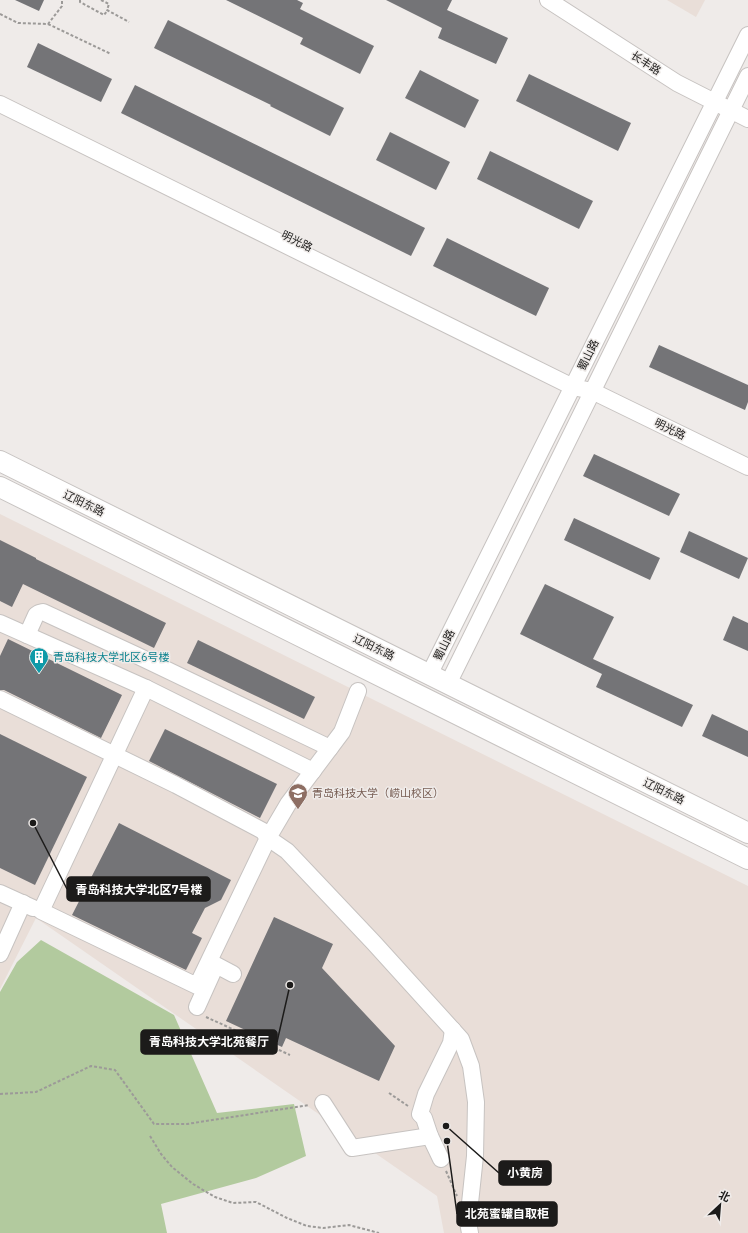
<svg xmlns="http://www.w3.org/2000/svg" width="748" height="1233" font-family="'IBM Plex Sans','Noto Sans SC',sans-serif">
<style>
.built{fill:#e9ded8}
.green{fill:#b2ca9e}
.building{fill:#747477}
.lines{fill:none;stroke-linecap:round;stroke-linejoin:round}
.minor-casing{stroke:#c7c3c1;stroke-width:18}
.major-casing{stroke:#c7c3c1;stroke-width:22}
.path{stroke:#9c9a98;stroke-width:2;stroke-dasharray:3 2;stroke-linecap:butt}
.minor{stroke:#fff;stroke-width:16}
.major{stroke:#fff;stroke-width:20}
.labels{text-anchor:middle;stroke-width:3;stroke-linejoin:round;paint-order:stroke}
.street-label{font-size:11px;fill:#1c1b1a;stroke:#efebe9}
.culture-label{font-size:11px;fill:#0d838f;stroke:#efebe9;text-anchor:start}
.education-label{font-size:11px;fill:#785e54;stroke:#efebe9;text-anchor:start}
.leader{fill:none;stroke:#1c1b1a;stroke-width:1.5}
.callout-dot{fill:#1c1b1a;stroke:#efebe9;stroke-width:1.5}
.callout{fill:#1c1b1a;stroke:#1c1b1a;stroke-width:1.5}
.callout-label{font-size:12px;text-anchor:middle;font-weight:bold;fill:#fff}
</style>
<rect width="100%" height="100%" fill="#efebe9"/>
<g class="built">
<polygon points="667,0 705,0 696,17"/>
<polygon points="0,514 748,886 748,1233 444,1233 437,1196 36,918 0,989"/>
</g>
<polygon class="green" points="41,940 174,1015 217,1113 294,1104 306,1156 256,1178 161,1204 167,1233 0,1233 0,992 17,962"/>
<g class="building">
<polygon points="15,0 44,0 39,11"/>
<polygon points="226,0 297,0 303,3 300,9 374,46 360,74 300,44 303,38"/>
<polygon points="386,0 452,0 447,10 508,38 496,64 438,38 442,28"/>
<polygon points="168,20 344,108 330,136 270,106 271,105 154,48"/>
<polygon points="38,43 112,79 101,102 27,67"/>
<polygon points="420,70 479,100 465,128 405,98"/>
<polygon points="529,74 631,123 618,151 516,101"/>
<polygon points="135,85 425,228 411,256 121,113"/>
<polygon points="390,132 450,162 436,190 376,160"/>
<polygon points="490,151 593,201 579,229 477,179"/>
<polygon points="447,238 549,288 536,316 433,266"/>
<polygon points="659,345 748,385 748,402 745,410 649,367"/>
<polygon points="594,454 680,494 669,516 583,476"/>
<polygon points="574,518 660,558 650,580 564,540"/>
<polygon points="689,531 748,558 739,579 680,552"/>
<polygon points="0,540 36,558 36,559 166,623 154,648 23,584 12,607 0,601"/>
<polygon points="545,584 614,617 593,659 693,705 682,727 596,687 602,674 520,634"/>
<polygon points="733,616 748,623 748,651 723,640"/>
<polygon points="8,639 122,695 101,738 4,690 0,690 0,656"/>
<polygon points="198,640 315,697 304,719 187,663"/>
<polygon points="712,714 748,731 748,757 702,736"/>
<polygon points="165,729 277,784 260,818 149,761"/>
<polygon points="0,734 87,777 35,885 0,868"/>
<polygon points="119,823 231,880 221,900 205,908 192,933 202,938 186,970 72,915"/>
<polygon points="274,917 333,944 322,968 395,1046 379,1081 286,1038 282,1047 226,1021"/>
</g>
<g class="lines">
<defs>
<g id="minor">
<polyline points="548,0 677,83 748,119"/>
<polyline points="0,104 573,387 592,391 748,467"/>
<polyline points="0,623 146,688 313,771"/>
<polyline points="27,635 36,615 39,613 43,612 138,656 330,748"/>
<polyline points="429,675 748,35"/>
<polyline points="448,684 748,76"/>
<polyline points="146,688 41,911 197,986 268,838 288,804 342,732 358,691"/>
<polyline points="0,699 176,785 263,831 268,838 287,851 374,943 461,1039 471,1066 476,1102 475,1156 468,1222 470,1233"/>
<polyline points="0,893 33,908"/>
<polyline points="0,954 23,903"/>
<polyline points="197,1007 216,965 233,974"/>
<polyline points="323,1103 352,1148 430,1136"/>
<polyline points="441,1159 430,1136 424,1118 420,1114 426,1094 451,1043 453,1030"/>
</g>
<g id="major">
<polyline points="0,461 748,833"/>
<polyline points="0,487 748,859"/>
</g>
</defs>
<use href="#minor" class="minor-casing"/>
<use href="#major" class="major-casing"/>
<g class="path">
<polyline points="80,0 80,2 104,15 107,11"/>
<polyline points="101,0 109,4 107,10 129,22"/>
<polyline points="0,14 18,23 48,24 62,6 62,0"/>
<polyline points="48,24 111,54"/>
<polyline points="206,1017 290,1055"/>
<polyline points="389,1093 408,1106"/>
<polyline points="0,1094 36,1092 91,1066 115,1070 154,1124 187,1124 309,1105"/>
<polyline points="150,1136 161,1154 172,1167 193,1184 215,1197 233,1203 256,1202 287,1218 307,1226 323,1228 349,1225 379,1233"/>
<polyline points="446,1171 457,1196"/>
</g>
<use href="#minor" class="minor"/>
<use href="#major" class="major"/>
</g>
<defs>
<symbol id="building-pin" viewBox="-11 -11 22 30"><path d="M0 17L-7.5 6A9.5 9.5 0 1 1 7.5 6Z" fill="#0f9aa8" stroke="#efebe9"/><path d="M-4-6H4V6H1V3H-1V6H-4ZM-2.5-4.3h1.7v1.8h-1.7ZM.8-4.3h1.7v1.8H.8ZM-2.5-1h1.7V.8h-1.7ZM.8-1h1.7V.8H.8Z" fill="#fff"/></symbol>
<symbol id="university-pin" viewBox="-11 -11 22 30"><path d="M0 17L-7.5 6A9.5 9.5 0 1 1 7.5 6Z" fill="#8d6e63" stroke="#efebe9"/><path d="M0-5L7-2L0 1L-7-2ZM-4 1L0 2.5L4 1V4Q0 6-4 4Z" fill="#fff"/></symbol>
</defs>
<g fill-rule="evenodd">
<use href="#building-pin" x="28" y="646" width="22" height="30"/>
<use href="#university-pin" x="287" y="782" width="22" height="30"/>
</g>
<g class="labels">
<g class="street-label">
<text transform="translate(646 63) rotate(33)" y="4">长丰路</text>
<text transform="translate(297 241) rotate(26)" y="4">明光路</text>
<text transform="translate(588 355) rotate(-64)" y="4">蜀山路</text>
<text transform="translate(670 429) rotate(26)" y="4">明光路</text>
<text transform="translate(84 503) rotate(26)" y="4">辽阳东路</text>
<text transform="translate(444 645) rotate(-64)" y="4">蜀山路</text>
<text transform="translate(374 647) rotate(26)" y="4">辽阳东路</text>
<text transform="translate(664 791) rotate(26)" y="4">辽阳东路</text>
</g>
<g class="culture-label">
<text x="53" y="661">青岛科技大学北区6号楼</text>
</g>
<g class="education-label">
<text x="312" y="797">青岛科技大学（崂山校区）</text>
</g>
</g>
<path class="leader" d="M33 823L67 889M290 985L277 1042M446 1126L499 1173M447 1141L457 1214"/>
<g class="callout-dot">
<circle cx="33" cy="823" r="4"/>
<circle cx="290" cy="985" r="4"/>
<circle cx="446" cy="1126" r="4"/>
<circle cx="447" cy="1141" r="4"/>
</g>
<g class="callout">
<rect x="67" y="877" width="143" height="24" rx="4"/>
<rect x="141" y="1030" width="136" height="24" rx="4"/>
<rect x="499" y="1161" width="52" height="24" rx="4"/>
<rect x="457" y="1202" width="100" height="24" rx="4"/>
</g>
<g class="callout-label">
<text x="139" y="894">青岛科技大学北区7号楼</text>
<text x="209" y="1046">青岛科技大学北苑餐厅</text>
<text x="525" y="1177">小黄房</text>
<text x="507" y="1218">北苑蜜罐自取柜</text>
</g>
<g transform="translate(720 1205) rotate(26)" stroke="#efebe9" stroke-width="3" paint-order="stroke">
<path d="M0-3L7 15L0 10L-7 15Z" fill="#1c1b1a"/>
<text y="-6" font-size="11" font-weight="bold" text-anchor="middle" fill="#1c1b1a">北</text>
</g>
</svg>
